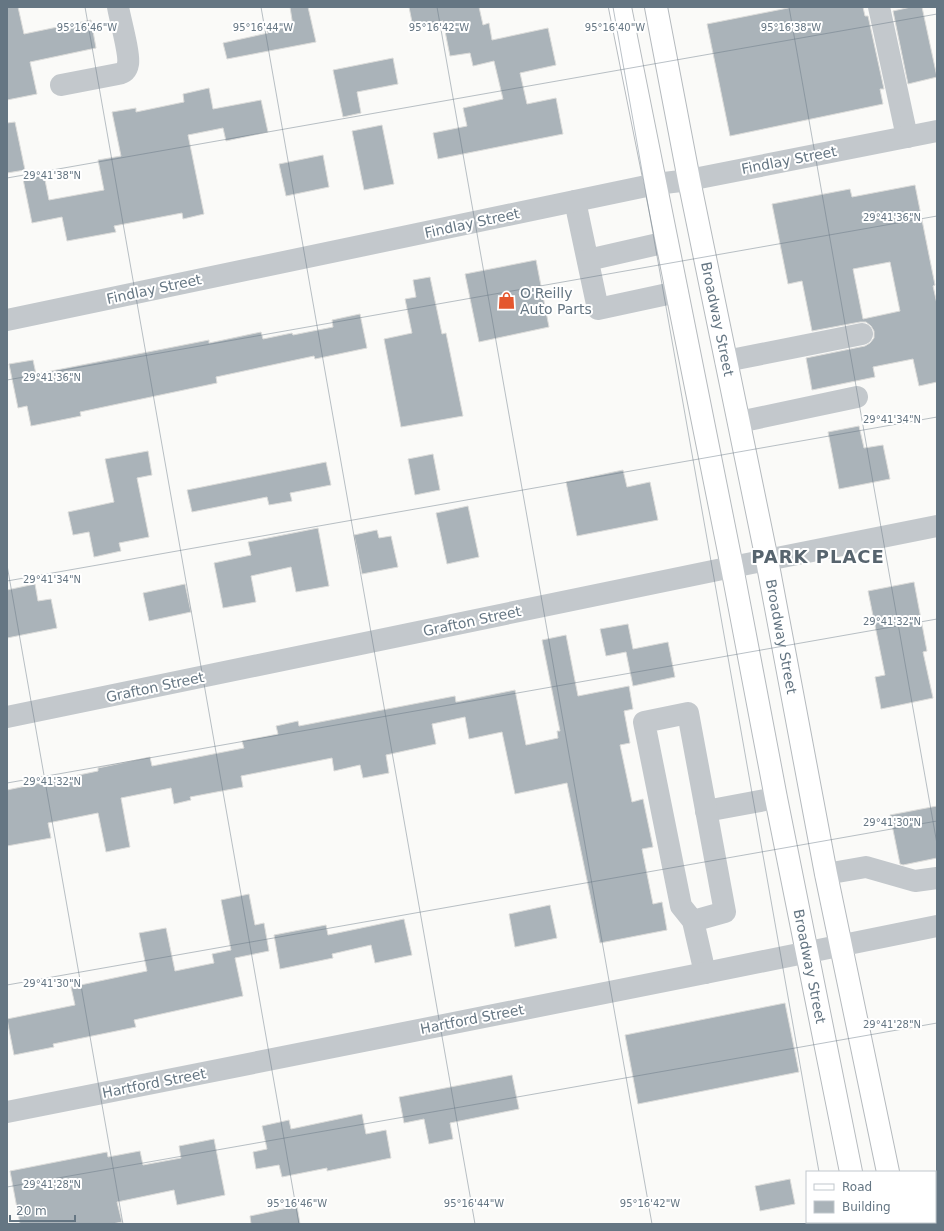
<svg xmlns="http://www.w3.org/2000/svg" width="944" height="1231" font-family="'DejaVu Sans',sans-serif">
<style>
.building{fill:#aab3b9;stroke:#dcdcda;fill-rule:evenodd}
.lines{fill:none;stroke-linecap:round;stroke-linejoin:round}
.major-casing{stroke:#b5babe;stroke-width:24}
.minor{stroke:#c3c8cc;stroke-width:22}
.major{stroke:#fff;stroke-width:22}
.ticks{fill:none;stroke:#657683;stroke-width:1;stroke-opacity:0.45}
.labels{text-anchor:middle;stroke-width:4;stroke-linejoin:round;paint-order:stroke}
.street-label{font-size:14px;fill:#657683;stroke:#fff}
.poi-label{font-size:14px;fill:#657683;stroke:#fff;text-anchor:start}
.district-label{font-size:18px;font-weight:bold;letter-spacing:1px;fill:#57646e;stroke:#fff}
.ticks-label{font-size:10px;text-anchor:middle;fill:#657683;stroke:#fff;stroke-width:4;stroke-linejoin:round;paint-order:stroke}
</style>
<rect width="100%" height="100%" fill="#fafaf8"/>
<g class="building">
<polygon points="7,7 18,7 24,34 91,20 96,48 30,62 37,94 7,100"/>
<polygon points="290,7 308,7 316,42 227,59 223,43 268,33 267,31 293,26"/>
<polygon points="409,7 479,7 483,25 489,23 492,40 548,28 556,65 520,73 527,104 556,98 563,134 438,159 433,133 467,126 463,108 503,99 494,61 473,66 470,53 450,56 443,21 413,27"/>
<polygon points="793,7 863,7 865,16 868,16 884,89 880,89 883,104 730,136 707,24"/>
<polygon points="911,7 922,7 937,77 908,84 893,11"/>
<polygon points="393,58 398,84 357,92 361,113 343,117 333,70"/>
<polygon points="209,88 213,109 261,100 268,132 226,141 223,128 188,135 204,214 183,219 182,213 114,226 116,232 67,241 62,217 32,223 23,179 44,175 49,200 104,190 98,160 121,156 112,112 136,108 136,112 184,102 183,94"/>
<polygon points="15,122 25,170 7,173 7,123"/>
<polygon points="382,125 394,184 364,190 352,131"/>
<polygon points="323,155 329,187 286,196 279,164"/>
<path d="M915,185L935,285L933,286L937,304V382L919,386L913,359L873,367L875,377L812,390L806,358L865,346L870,343L874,338V331L871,326L866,322H860L812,331L802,281L788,284L772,204L850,189L852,197ZM890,262L900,311L863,319L853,269Z"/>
<polygon points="536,260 549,327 479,342 465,274"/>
<polygon points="430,277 442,334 446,333 463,416 401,427 384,339 412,333 405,299 416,297 413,280"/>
<polygon points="360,314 367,348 315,359 314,356 216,377 217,383 80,412 81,416 31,426 27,406 18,408 9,364 33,360 36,374 209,340 209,343 261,332 263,339 292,333 293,335 333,327 332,320"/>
<polygon points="859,426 864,448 883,445 890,479 839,489 828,432"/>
<polygon points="148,451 152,475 137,478 149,537 119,543 121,551 94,557 89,532 73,535 68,512 114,502 105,459"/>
<polygon points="433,454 440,490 415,495 408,459"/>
<polygon points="326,462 331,485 290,493 292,501 269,505 267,497 192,512 187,490"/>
<polygon points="623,470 627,487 650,482 658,520 577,536 566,482"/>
<polygon points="468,506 479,557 447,564 436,513"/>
<polygon points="318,528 329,586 296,592 291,567 251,576 256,602 223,608 214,563 251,555 248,542"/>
<polygon points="377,530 379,538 391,536 398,567 362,574 354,535"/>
<polygon points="914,582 927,651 923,652 933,698 881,709 875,677 885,675 868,591"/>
<polygon points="35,584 38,601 51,599 57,628 7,638 7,590"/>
<polygon points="185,584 191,612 149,621 143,593"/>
<polygon points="628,624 633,649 668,642 675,677 633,686 626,652 606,656 600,629"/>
<polygon points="566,635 578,696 629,686 633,709 624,711 630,743 620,745 632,802 643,799 653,847 642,849 653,904 662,902 667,930 600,943 567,783 515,794 502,732 469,739 465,717 432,724 436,744 386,755 389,773 363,778 360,765 334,771 332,758 241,776 243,787 190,797 191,800 174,804 171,788 121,798 130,847 106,852 98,813 48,823 51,838 7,846 7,790 98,771 98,768 150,757 152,766 244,748 242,741 278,734 276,726 298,721 299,726 455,696 456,702 515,690 526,745 558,738 557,731 560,731 542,640"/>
<polygon points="937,806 937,858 903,865 900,864 890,815"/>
<polygon points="249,894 255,925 264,923 269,951 235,958 243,996 134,1020 136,1027 53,1044 54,1047 14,1055 7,1019 75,1005 71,987 147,971 139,933 166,928 175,971 214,963 212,954 231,950 221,900"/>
<polygon points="550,905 557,938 515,947 509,914"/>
<polygon points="404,919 412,955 375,963 371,945 332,954 333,958 280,969 274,935 326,925 328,935"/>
<polygon points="785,1003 799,1072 638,1104 625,1035"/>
<polygon points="512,1075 519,1109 450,1123 453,1139 429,1144 424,1119 404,1123 399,1097"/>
<polygon points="362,1114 366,1134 386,1130 391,1158 327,1171 327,1168 282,1177 279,1165 256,1169 253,1152 267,1149 262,1126 289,1120 291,1129"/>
<polygon points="214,1139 225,1195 177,1205 174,1190 117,1202 122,1222 112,1224 20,1224 10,1171 107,1152 108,1157 140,1151 143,1165 181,1158 179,1146"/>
<polygon points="790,1179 795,1204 760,1211 755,1186"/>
<polygon points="297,1206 300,1224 251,1224 250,1216"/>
</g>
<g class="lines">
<defs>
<g id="major">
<path id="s1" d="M620,7L732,567L776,798L851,1172"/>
<path id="s2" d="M656,7L689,180L767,560L826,874L888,1172"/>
<polyline points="861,1222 861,1224"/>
<polyline points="899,1222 899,1224"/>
</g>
</defs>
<use href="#major" class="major-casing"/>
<g class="minor">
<polyline points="879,7 907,137"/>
<path d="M61,85L118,74C124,73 127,70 128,64C130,54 120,19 118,7"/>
<polyline points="575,201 598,309 677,292"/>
<polyline points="588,260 667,242"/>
<polyline points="7,320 656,184 689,180 937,131"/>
<polyline points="726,361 862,334"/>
<polyline points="739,422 857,397"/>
<polyline points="7,717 732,567 937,526"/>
<polyline points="706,811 776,798"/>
<polyline points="826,874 866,867 915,881 937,878"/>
<polyline points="693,921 725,912 688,713 644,722 681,906 693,921 705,973"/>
<polyline points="7,1112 705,973 937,926"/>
</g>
<use href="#major" class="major"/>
</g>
<path class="ticks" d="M85,7L299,1224M261,7L475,1224M437,7L652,1224M613,7L819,1172M789,7L937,844M7,178L937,14M7,380L937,216M7,565L123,1224M7,581L937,417M7,783L937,619M7,985L937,821M7,1187L937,1023M827,1222L828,1224"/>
<defs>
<symbol id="shop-bare" viewBox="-9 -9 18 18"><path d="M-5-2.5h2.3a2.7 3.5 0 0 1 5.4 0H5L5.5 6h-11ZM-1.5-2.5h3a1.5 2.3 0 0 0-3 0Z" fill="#e4572e" stroke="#fff" stroke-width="2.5" paint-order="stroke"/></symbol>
</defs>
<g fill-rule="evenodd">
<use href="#shop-bare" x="494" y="288" width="25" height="25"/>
</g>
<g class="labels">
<g class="street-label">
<text transform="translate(789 160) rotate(-11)" y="5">Findlay Street</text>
<text transform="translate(472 223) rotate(-12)" y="5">Findlay Street</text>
<text transform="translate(154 289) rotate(-12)" y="5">Findlay Street</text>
<text dy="5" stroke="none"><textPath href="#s2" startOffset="318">Broadway Street</textPath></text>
<text transform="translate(472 621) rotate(-12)" y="5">Grafton Street</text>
<text dy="5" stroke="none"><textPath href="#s2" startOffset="642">Broadway Street</textPath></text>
<text transform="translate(155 687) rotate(-12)" y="5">Grafton Street</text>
<text dy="5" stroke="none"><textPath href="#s1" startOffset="978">Broadway Street</textPath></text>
<text transform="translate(472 1019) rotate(-11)" y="5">Hartford Street</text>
<text transform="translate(154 1083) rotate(-11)" y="5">Hartford Street</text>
</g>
<g class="poi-label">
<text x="520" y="298">O'Reilly<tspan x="520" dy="16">Auto Parts</tspan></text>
</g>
<g class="district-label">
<text x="818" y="563">PARK PLACE</text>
</g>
</g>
<g class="ticks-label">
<text x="87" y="31">95°16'46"W</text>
<text x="263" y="31">95°16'44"W</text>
<text x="439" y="31">95°16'42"W</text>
<text x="615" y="31">95°16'40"W</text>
<text x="791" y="31">95°16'38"W</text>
<text x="52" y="179">29°41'38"N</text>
<text x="892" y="221">29°41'36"N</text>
<text x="52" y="381">29°41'36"N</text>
<text x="892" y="423">29°41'34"N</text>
<text x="52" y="583">29°41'34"N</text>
<text x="892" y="625">29°41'32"N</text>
<text x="52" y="785">29°41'32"N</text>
<text x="892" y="826">29°41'30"N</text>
<text x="52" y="987">29°41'30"N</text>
<text x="892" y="1028">29°41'28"N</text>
<text x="52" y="1188">29°41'28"N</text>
<text x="297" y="1207">95°16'46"W</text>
<text x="474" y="1207">95°16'44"W</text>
<text x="650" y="1207">95°16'42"W</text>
</g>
<rect width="944" height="1231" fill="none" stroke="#657683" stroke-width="16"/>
<rect x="806" y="1171" width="130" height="52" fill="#ffffff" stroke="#c1c8cd"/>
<rect x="814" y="1184" width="20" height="6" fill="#ffffff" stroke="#c1c8cd"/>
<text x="842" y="1191" font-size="12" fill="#657683">Road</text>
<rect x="814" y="1201" width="20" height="12" fill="#aab3b9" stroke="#c1c8cd"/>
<text x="842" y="1211" font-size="12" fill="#657683">Building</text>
<path d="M10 1215v6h65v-6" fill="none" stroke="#657683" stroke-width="2"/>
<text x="16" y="1215" font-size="12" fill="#657683" stroke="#ffffff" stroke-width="3" paint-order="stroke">20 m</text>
</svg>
